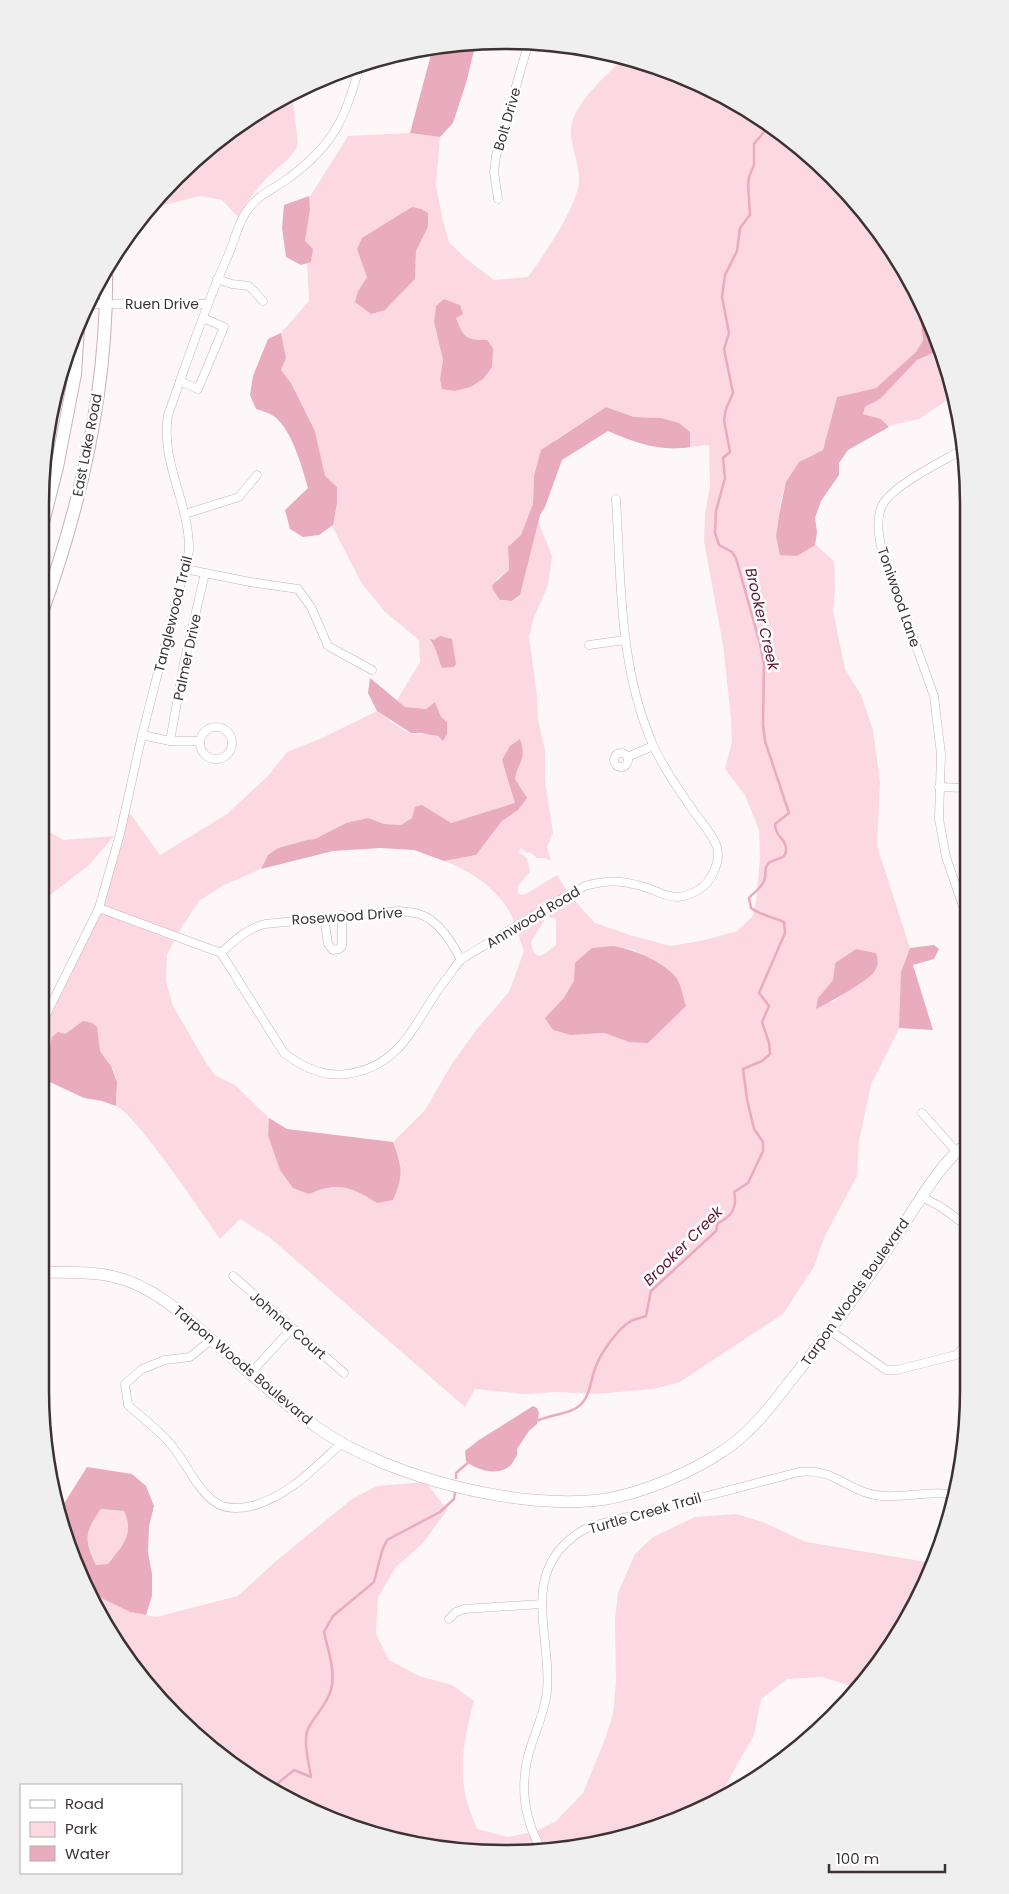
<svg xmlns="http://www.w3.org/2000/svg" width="1009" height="1894" font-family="Poppins,sans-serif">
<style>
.green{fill:#fcd8e2;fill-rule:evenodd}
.water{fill:#e9abbe;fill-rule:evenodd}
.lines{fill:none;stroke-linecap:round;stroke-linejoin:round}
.stream{stroke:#e9abbe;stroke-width:2.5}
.street-casing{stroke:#cab0b7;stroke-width:9}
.secondary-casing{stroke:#cab0b7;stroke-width:12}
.primary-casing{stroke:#cab0b7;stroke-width:14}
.street{stroke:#fff;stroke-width:8}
.secondary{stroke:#fff;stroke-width:11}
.primary{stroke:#fff;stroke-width:12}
.labels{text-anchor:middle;stroke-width:5;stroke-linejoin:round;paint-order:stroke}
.street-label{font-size:14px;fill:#3c3235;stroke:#fff}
.water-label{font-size:15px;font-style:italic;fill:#5b1433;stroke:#fff}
.rim{fill:none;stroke:#3c3235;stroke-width:2.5}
</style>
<rect width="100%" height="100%" fill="#fdf7f9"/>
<g class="green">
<path d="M626,56L710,88L811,155L891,246L927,315H920L923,340L916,352L876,388L837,397L823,450C816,454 804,457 799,464C781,482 779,511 776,536L814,545L815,544L834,561L835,589L833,611L845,669L861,695L873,730L880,782L877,846L910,948L901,972L900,1027L871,1085L859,1141L857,1176L824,1238L814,1267L783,1314L680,1382L654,1389L595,1394L557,1392L524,1394L475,1389L465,1407L269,1237L240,1219L220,1239C204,1216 136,1114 116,1106C117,1099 118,1090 117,1082C113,1058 90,1042 73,1028L65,1034L48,1058L49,1070L45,1073L40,1069V1037L101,913L174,941L167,955L166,981L173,1006L206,1063L215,1075L235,1085L269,1118L268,1135L309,1194C337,1181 352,1187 377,1203L401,1164L393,1142L425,1110L453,1062L477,1029L509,992L524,951L517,931L544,915V921L531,942C535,965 544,954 556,945V919L548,917L547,914H545L572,898L595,923L630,935L671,946L705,940L737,931L752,917L756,901L760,858L759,830L745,795L725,769L732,742L731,718L723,645L704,541L705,513L710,487L709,445L690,447V432L661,418L634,417L606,407L555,440L534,476L533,504L521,535L508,550L509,570L497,579L493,590L502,601H512L519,598L538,521L552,556L548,585L533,620L529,637L537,696L538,720L545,750V780L553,833L547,847L551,861L544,858H537L530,852L527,853L521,848L519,852L527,858L530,872L518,886V893L521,895L526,894L557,875L567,891L514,922C504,893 472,871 444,861L476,855L502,821L518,810L523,791L515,779L518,766L502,760L516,803L451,823L438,817L412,818L401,825L384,824L368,818L346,823L315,839L307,840L278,848L268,855L261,869L222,886L199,901L178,933L104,905L129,812L160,855L227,814L268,776L287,752L322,738L377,711C386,717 400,730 410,733C421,737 431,729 443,740L447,722L441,717L435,703L427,709L405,707L397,700L420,662L419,640L384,611L361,582L332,526L337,487L325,477L315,431L291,383L281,370L286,358L281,333L309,301L307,263L311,262L305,242L310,210L309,198L348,136L410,133L440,137L436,185L442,217L449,242L464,257L494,280L528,277C543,256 578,207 579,180C580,165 569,142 571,128C574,102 608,74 626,56ZM412,207L428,227L416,251L415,279L385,310L358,291L367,277L363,264L391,221ZM436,306L456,318L462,335L472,340H487L483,379L471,387L455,391L440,379L443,360L434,322ZM434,644L454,667L442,668ZM614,946L634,950L652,959L675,977L686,1006L661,1029L629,1042L604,1033L571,1035L563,999L574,981ZM856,949L876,953L850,989L833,1002L818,998L833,980L835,963Z"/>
<path d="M292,93L298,143C294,159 274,169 264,181C254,192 244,205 239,218L222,200L200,196L148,209L198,155L272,102Z"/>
<polygon points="940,350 952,397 919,419 888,426 881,419 863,414 865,407 880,399 917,360"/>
<polygon points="41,827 63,840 114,836 89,865 41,902"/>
<path d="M426,1482L447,1510L423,1543L396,1567L378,1597L376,1634L389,1660L419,1676L452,1685L474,1701C466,1731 459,1761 465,1793C467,1805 473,1818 477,1829L508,1837L528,1833L539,1852L385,1838L247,1776L136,1672L95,1595L130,1612L156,1617L238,1596L276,1561L352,1499L377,1486Z"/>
<path d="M101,1509L124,1511C135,1535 123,1545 108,1564L96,1565C84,1536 83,1535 101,1509Z"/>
<polygon points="736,1514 763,1522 806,1542 933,1563 921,1595 855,1687 822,1677 787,1679 761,1699 754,1735 728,1781 721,1798 710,1806 625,1838 548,1851 536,1831 556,1821 583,1793 605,1739 613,1714 616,1681 615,1619 618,1593 635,1554 653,1537 695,1517"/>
</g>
<g class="water">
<polygon points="476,43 466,83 453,123 440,137 410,133 433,47 444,44"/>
<polygon points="309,196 310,210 305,241 313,249 311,262 301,265 286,257 282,228 284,205"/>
<polygon points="412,207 421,209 428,213 428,227 416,251 415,279 385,310 371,314 355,302 358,291 367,277 357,249 362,238"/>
<path d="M444,299L460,305L463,314L456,318C464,338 465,340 487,340L493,348L492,367L483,379L471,387L455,391L442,389L440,379L443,360L434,322L436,306Z"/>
<polygon points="920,315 927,315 934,327 940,350 917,360 880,399 865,407 863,414 881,419 889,427 848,450 839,463 839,475 821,501 815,518 817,532 815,545 797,556 780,555 776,536 779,515 786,482 799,462 823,450 837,397 876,388 916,352 923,340"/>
<path d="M281,333L286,358L281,370L291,383L315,431L325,476L337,487V503L333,525L319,535L303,537L290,529L285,510L308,488C303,469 293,436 280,422C274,414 265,412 256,409L250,395L253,376L268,339Z"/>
<path d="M606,407L634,417L661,418L679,423L690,432V447C661,452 635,443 608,431L562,460L545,507L540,515L520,595L512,601L500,600L493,590L492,585L509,570L508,547L521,535L533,504L534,476L541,450Z"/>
<path d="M440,636L452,639L456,664L454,667L442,668C438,658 436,647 430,639L434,640Z"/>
<polygon points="370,678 405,707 426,709 435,702 441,717 447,722 447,734 443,741 438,736 421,733 411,733 377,711 368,693"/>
<path d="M520,739C527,762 519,758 515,779L527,798L518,810L502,821L476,855L444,861L414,850L380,848L333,851L261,869L268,855L278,848L307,840L315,839L346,823L368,818L384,824L401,825L412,818L415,807L422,805L451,823L515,803L502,760L510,746Z"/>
<polygon points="934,945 939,949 934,959 913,965 933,1030 899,1028 901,972 910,948"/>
<path d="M614,946C635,950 660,960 675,976C681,983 683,997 686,1006L648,1043L629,1042L604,1033L571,1035L553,1030L545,1018L563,999L574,981L575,963L592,948Z"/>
<path d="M856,949L876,953C878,961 879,965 874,972C869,980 827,1004 816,1009L818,998L833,980L835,963Z"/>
<polygon points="83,1021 92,1023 97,1027 100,1051 111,1066 117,1082 116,1106 102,1101 84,1098 50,1082 48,1058 52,1037 58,1032 65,1034"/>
<path d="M269,1118L287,1129L393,1142C402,1166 404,1176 393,1200L377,1203C352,1187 337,1181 309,1194L293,1188L280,1170L268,1135Z"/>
<path d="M533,1406L537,1408L539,1413L537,1424L529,1431L517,1449C518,1454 517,1455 514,1460C506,1478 478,1472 466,1461L465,1451L479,1440Z"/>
<path d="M87,1467L132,1474L146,1486L154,1506L149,1526L148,1552L152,1574V1596L146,1615L130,1612L95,1595L65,1539L60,1510ZM101,1509L124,1511C135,1535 122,1546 108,1564L96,1565C84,1539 84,1533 101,1509Z"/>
</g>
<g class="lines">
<g class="stream">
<path d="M535,1422C550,1413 572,1416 583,1402C591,1393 591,1377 596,1366C601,1353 618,1328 631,1321C635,1319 641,1318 646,1316L651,1291L716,1231L718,1223C731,1217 738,1208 734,1192L748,1183L763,1151V1142L754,1129L747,1099L743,1069L762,1061L770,1054L769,1043L762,1022L769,1006L759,993L785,933L784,922C773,917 760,915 751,908L749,898C753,893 760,889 763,883C768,876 762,867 770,862C777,858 787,860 786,848C785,837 776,839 775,824L789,813L765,741L763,725L764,665L760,644L736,558L732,552L719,545L715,533L716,511L725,478L723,458L730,452L724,420L726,409L733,393L724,349L729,333L722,297L725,275L737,251L740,228L750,215L748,184L749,177L754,165V144L768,127"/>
<polyline points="456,1478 456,1473 470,1461"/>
<path d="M272,1788L294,1770L311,1777C309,1764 302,1738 309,1727C316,1714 327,1704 331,1690C336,1672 328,1650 324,1632L333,1616L374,1582L382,1551L387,1540L440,1512L454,1499L455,1492"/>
</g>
<defs>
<g id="street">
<polyline points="498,199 494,172 496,156 529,41"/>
<polyline points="217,279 232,284 249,286 263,301"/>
<polyline points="86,304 208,304"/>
<polyline points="180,381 198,389 224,327 203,318"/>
<path d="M965,448C944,461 889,486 881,508C876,522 879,537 882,551L934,696L941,754L939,819L946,857L966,915"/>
<polyline points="185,514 239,497 257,475"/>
<polyline points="185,569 250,582 298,589 311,607 328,646 372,670"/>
<polyline points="589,645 625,640"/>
<circle cx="216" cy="743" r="16"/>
<polyline points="142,735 170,741 199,741"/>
<polyline points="170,741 184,663 205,573"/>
<circle cx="621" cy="760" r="7"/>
<polyline points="627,757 653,746"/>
<polyline points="939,787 966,788"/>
<path d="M99,908L221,953L284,1053C302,1067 324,1077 347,1074C405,1066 415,1018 447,978C452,972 456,965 461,960C473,951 488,944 500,936C528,919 556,901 585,886C607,880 620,880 641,886C664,892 673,905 698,890C711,883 721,862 717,847C712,833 701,822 692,809C678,789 663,767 653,745C619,668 621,581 616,499"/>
<polyline points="324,917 328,944 333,950 339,949 342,946 342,915"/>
<path d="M221,953C235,940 246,929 265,924L399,911C406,912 413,912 419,914C439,920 452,943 461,960"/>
<path d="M40,1027L99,908L120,834L142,735L189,551C190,503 160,463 168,415C187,362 204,309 227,258C234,243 237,226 246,212C259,193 273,190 290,177C334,145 347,115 360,64"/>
<polyline points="922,1113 956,1151"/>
<polyline points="922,1197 941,1207 967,1226"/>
<polyline points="233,1276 344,1373"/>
<polyline points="831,1331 886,1370 897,1370 956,1355 968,1342"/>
<path d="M211,1340L190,1357L165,1360L142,1369L125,1384L128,1405C141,1417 156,1428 168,1441C184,1458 196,1489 215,1502C226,1510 239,1509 252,1506C289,1496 314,1468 342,1443"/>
<polyline points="250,1374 292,1328"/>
<polyline points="449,1619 456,1612 464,1609 542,1604"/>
<path d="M543,1852C523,1819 519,1783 531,1746C537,1728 545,1710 547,1691C552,1643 524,1585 564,1545C572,1537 581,1530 592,1526L799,1472C835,1468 846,1490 875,1495C901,1500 930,1489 956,1495"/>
</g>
<path id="secondary" d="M40,1272C65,1273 91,1271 115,1277C158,1287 192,1323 224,1351C255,1378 285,1404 318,1428C387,1477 523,1512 606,1499C643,1493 692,1472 723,1451C751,1433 771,1406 791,1380C830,1332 866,1282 900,1230C918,1204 941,1161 967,1144"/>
<g id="primary">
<polyline points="41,530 57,467 75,374 78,326"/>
<path d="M41,615C81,505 108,388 106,270"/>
</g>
</defs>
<use href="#street" class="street-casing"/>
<use href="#secondary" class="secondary-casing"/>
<use href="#primary" class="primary-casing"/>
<use href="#street" class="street"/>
<use href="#secondary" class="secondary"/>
<use href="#primary" class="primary"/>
</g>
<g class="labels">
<g class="street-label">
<text transform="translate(507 119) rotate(-74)" y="5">Bolt Drive</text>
<text x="162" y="309">Ruen Drive</text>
<text transform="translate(87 445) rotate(-79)" y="5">East Lake Road</text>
<text transform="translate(899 597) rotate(71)" y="5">Toniwood Lane</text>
<text transform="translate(173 614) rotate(-76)" y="5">Tanglewood Trail</text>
<text transform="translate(187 657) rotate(-78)" y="5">Palmer Drive</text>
<text transform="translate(347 916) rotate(-4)" y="5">Rosewood Drive</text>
<text transform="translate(533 917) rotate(-31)" y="5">Annwood Road</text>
<text transform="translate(855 1292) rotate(-55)" y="5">Tarpon Woods Boulevard</text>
<text transform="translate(288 1325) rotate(41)" y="5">Johnna Court</text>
<text transform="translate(243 1365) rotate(40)" y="5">Tarpon Woods Boulevard</text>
<text transform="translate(645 1513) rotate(-16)" y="5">Turtle Creek Trail</text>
</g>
<g class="water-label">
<text transform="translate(762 619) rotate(77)" y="5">Brooker Creek</text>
<text transform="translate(683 1246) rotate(-45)" y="5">Brooker Creek</text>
</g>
</g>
<path d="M0 0H1009V1894H0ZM504 49H505A455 455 0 0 1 960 504V1390A455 455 0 0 1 505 1845H504A455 455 0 0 1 49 1390V504A455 455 0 0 1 504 49Z" fill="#efefef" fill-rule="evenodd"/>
<path class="rim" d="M504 49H505A455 455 0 0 1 960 504V1390A455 455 0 0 1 505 1845H504A455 455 0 0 1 49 1390V504A455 455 0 0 1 504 49Z"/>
<rect x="20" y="1784" width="162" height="90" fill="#ffffff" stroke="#b1adae"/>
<rect x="30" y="1800" width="25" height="8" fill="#ffffff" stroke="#b1adae"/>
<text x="65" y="1809" font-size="15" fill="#3c3235">Road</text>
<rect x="30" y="1822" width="25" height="15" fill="#fcd8e2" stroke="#b1adae"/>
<text x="65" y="1834" font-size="15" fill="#3c3235">Park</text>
<rect x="30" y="1846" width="25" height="15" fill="#e9abbe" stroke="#b1adae"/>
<text x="65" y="1859" font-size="15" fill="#3c3235">Water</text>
<path d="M829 1864v8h116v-8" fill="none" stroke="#3c3235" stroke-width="2.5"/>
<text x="836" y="1864" font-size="15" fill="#3c3235" stroke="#ffffff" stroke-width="4" paint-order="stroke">100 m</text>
</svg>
